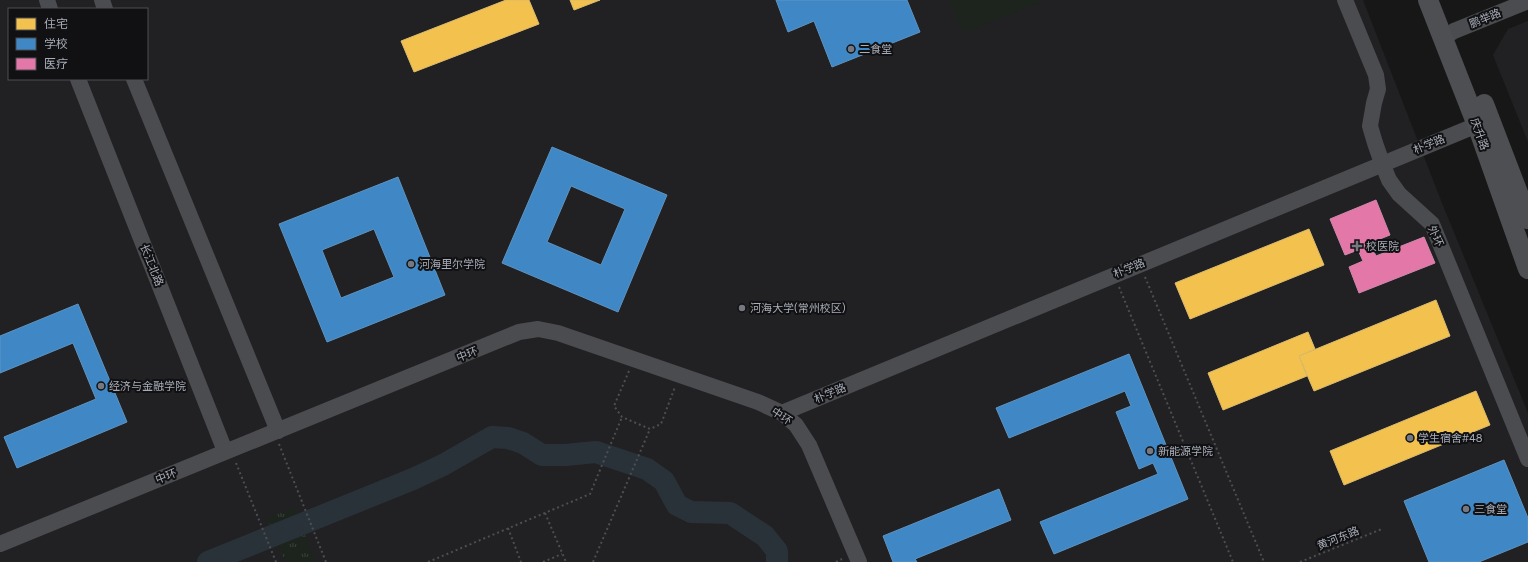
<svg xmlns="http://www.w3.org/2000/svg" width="1528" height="562" font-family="Figtree,'Noto Sans SC',sans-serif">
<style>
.built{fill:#212123;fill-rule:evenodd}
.grass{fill:url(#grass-tufts)}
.garden{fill:#1d241e}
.homes{fill:#f2c14e;stroke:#dcbb6e}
.schools{fill:#3f88c5;stroke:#5e93c1;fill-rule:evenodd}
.health{fill:#e377a8;stroke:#d187ad}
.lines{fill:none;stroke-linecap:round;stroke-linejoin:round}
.river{stroke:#2a3239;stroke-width:22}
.path{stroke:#4d4e52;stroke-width:2;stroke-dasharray:2 3;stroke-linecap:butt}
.minor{stroke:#4b4c50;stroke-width:16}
.major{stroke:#4d4f52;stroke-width:20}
.poi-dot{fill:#757880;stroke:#111113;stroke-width:1.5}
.labels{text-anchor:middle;stroke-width:4;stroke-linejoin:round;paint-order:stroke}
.street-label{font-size:11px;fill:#a8adb8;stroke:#111113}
.poi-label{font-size:11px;fill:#a8adb8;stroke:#111113;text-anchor:start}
</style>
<defs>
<pattern id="grass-tufts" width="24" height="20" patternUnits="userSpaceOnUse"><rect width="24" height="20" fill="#1d241e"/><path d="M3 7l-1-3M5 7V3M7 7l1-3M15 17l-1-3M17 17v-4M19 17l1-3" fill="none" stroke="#3b413d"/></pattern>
</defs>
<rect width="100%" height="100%" fill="#171717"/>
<g class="built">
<path d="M0,0H1363L1442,203L1528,413V562H0ZM9,9H147V79H9Z"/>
<polygon points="1528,21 1528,142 1493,55 1508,29"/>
</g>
<polygon class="grass" points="294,507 316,562 285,562 267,518"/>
<polygon class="garden" points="950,0 1046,0 963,33"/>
<g class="homes">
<polygon points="506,0 529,0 539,24 414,72 401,41"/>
<polygon points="570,0 600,0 574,10"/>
<polygon points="1309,229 1324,265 1190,319 1175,283"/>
<polygon points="1436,300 1450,336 1314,391 1299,356"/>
<polygon points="1308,332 1315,349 1299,356 1307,376 1223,410 1208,373"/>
<polygon points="1476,391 1490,425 1344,485 1330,451"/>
</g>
<g class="schools">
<polygon points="776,0 907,0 920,32 832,67 814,21 788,32"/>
<path d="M552,147L667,195L618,312L502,263ZM571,186L625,209L601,265L547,242Z"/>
<path d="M398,177L445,295L327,342L279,224ZM374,229L394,277L341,298L322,250Z"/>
<polygon points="78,304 127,422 17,468 4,437 96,399 73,343 0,373 0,336"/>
<polygon points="1129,354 1188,499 1054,554 1040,522 1158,474 1153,463 1139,469 1116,412 1131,406 1125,391 1009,438 996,408"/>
<polygon points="1504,460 1528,518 1528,542 1479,562 1429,562 1404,501"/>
<polygon points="999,489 1011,520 915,559 917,562 893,562 883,536"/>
</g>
<polygon class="health" points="1376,200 1390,235 1370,243 1376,256 1424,237 1435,263 1359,293 1349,267 1363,261 1358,250 1345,255 1330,219"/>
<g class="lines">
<polyline class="river" points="208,562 413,479 443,465 492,437 508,438 523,443 542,455 565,455 596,452 647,469 664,481 677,505 691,512 730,513 765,536 777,551 777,562"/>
<g class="path">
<polyline points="1145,277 1264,562"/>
<polyline points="1119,287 1233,562"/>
<polyline points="629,371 614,406 622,417 650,429 661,424 675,387"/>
<polyline points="279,444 326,562"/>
<polyline points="236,463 276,562"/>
<polyline points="545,513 566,562"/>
<polyline points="508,528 521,562"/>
<polyline points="428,562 590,494 622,417"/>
<polyline points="543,562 562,554"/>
<polyline points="593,562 650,429"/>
<polyline points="836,562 842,559"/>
<polyline points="1300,562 1382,529"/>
</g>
<g class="minor">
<polyline points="47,0 50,9"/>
<polyline points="102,0 105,9"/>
<polyline points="1345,0 1376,75 1378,89 1374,103 1370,126 1375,143 1382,163 1389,180 1399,194 1432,224 1528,459"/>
<polyline points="1443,38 1454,31 1528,1"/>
<polyline points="78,79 225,451"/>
<polyline points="134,79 278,431"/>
<polyline points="782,413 1477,125"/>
<polyline points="0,544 519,332 538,329 558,333 758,402 782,413 796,425 809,445 859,562"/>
</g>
<g class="major">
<polyline points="1428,0 1477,125 1528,269"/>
<polyline points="1484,104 1528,219"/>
</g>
</g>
<g class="poi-dot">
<circle cx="851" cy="49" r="4"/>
<path d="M1355 240h4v4h4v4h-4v4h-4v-4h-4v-4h4z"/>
<circle cx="411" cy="264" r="4"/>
<circle cx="742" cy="308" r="4"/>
<circle cx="101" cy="386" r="4"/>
<circle cx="1410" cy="438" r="4"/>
<circle cx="1150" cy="451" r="4"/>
<circle cx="1466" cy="509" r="4"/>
</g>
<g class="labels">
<g class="street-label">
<text transform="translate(1485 18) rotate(-22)" y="4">鹏举路</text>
<text transform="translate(1480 134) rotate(70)" y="4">庆升路</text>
<text transform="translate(1429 144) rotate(-22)" y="4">朴学路</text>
<text transform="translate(1436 236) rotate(65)" y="4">外环</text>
<text transform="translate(152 265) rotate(68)" y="4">长江北路</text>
<text transform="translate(1129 268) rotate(-22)" y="4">朴学路</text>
<text transform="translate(467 354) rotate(-22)" y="4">中环</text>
<text transform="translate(830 393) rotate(-23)" y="4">朴学路</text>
<text transform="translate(782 416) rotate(33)" y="4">中环</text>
<text transform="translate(166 476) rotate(-22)" y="4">中环</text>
<text transform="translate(1338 538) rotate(-22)" y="4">黄河东路</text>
</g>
<g class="poi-label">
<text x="859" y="53">二食堂</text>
<text x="1366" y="250">校医院</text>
<text x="419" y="268">河海里尔学院</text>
<text x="750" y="312">河海大学(常州校区)</text>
<text x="109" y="390">经济与金融学院</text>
<text x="1418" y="442">学生宿舍#48</text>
<text x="1158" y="455">新能源学院</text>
<text x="1474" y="513">三食堂</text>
</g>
</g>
<rect x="8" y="8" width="140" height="72" fill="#111113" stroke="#4d4f55"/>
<rect x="16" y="18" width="20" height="12" fill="#f2c14e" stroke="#4d4f55"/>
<text x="44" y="28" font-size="12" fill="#a8adb8">住宅</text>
<rect x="16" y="38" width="20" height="12" fill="#3f88c5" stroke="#4d4f55"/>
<text x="44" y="48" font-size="12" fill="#a8adb8">学校</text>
<rect x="16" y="58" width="20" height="12" fill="#e377a8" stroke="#4d4f55"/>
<text x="44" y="68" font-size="12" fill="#a8adb8">医疗</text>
</svg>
